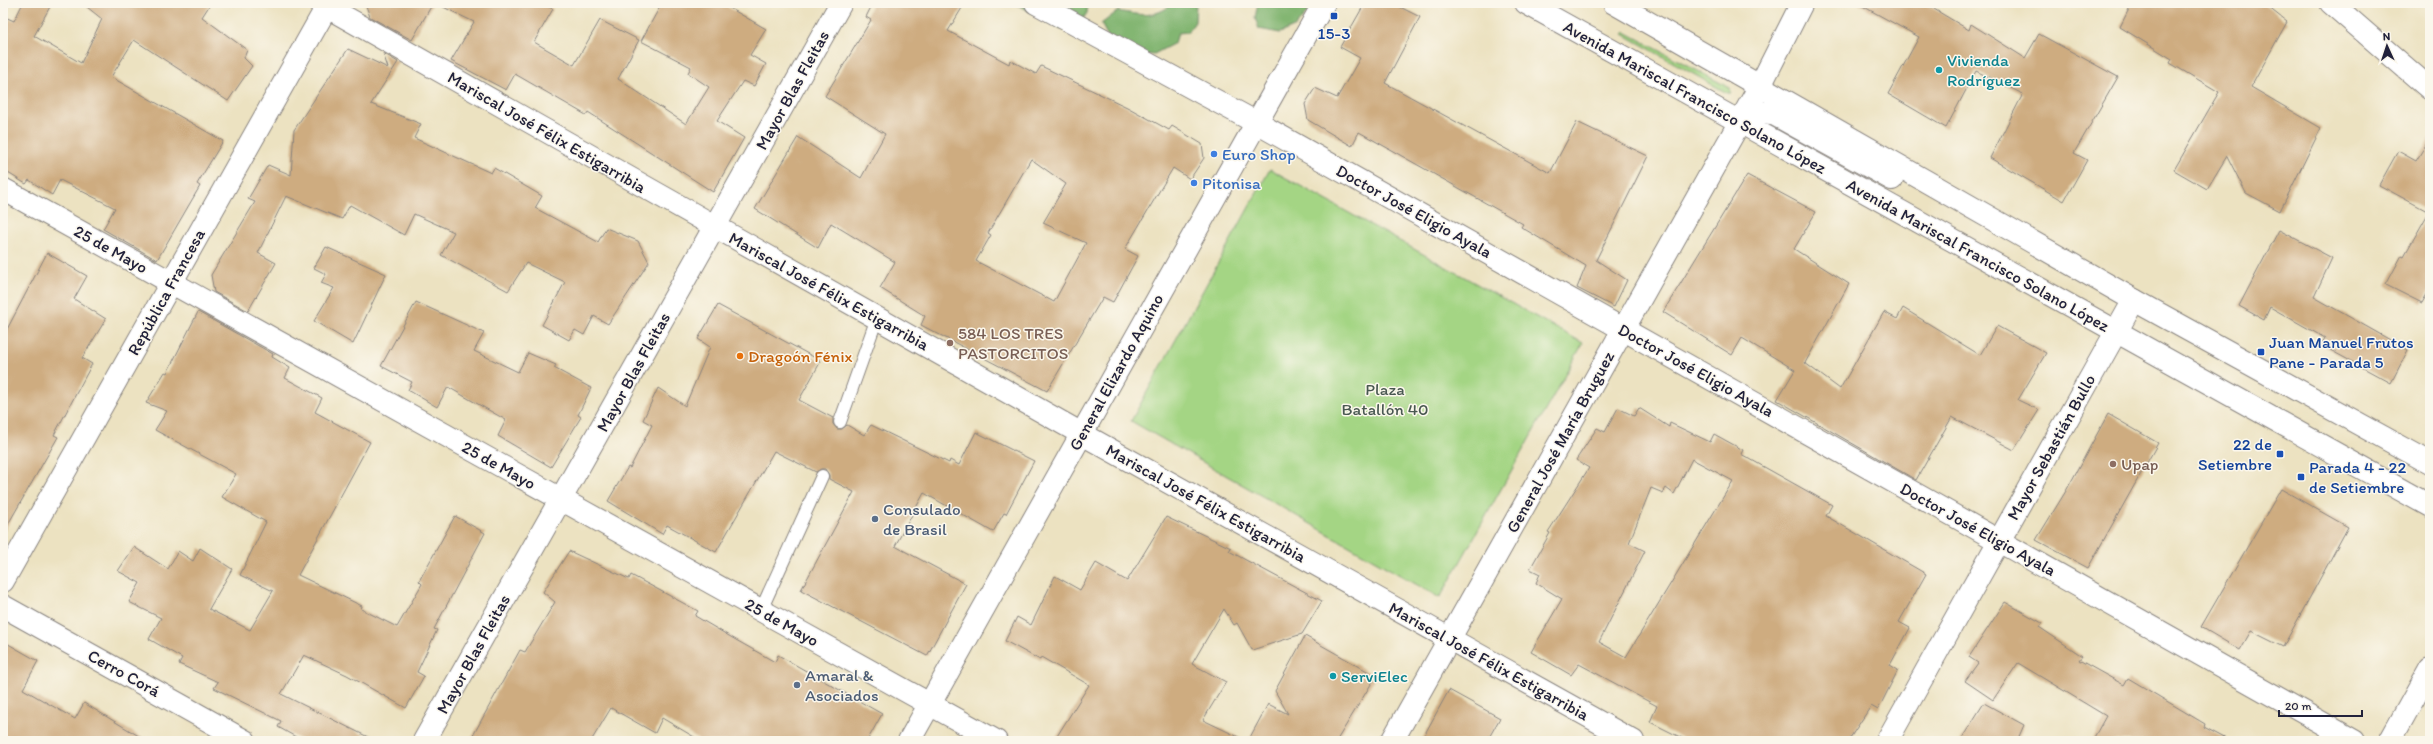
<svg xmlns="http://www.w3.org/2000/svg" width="2433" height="744" font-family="Itim,sans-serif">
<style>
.green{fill:#a4d584;stroke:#637c60}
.forest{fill:#83b672;stroke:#526c56}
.building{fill:#ceac80;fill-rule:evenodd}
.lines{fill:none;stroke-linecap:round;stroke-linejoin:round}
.lane-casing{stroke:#87827e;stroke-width:14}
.street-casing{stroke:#87827e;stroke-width:24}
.secondary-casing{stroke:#87827e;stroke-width:24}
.highway-casing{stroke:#87827e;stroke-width:24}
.lane{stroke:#fff;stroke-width:12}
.street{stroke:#fff;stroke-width:22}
.secondary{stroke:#fff;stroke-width:22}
.highway{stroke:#fff;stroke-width:22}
.transit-dot{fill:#1a4fb4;stroke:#fbf7ec;stroke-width:1.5}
.culture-dot{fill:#0f9aa8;stroke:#fbf7ec;stroke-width:1.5}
.shop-dot{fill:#3f7fe0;stroke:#fbf7ec;stroke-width:1.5}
.education-dot{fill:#8d6e63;stroke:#fbf7ec;stroke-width:1.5}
.food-dot{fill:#e8710a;stroke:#fbf7ec;stroke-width:1.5}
.service-dot{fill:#5c6f8a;stroke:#fbf7ec;stroke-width:1.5}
.labels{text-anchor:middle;stroke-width:3;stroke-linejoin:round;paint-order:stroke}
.transit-label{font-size:17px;fill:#164399;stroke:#fbf7ec;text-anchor:start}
.culture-label{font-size:17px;fill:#0d838f;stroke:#fbf7ec;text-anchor:start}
.street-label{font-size:17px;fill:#22223b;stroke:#fbf7ec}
.shop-label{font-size:17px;fill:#366cbe;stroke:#fbf7ec;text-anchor:start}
.education-label{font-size:17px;fill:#785e54;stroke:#fbf7ec;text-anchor:start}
.food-label{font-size:17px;fill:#c56008;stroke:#fbf7ec;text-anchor:start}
.park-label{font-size:17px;fill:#495851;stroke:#fbf7ec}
.service-label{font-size:17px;fill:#4e5e75;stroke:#fbf7ec;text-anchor:start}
</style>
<rect width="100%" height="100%" fill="#fbf7ec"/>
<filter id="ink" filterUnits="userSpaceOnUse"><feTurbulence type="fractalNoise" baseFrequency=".025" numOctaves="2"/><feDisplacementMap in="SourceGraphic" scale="8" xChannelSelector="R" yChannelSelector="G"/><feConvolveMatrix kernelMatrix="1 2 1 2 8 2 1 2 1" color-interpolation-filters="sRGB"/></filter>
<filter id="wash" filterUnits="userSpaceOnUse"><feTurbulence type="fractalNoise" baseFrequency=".012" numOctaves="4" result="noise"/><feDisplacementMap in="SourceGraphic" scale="16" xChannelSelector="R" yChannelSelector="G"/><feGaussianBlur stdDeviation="0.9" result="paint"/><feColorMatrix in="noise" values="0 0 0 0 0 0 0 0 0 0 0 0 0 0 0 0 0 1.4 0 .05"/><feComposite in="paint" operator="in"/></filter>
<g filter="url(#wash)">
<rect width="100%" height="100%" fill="#ece2c1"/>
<g class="green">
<polygon points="1625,32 1730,88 1731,93 1727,93 1623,34"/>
<polygon points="1270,169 1583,343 1440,598 1131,421"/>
</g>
<g class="forest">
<path d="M1012,3H1088L1087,13L1074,32C1050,29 1034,10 1012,3Z"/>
<path d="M1173,3H1196L1195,22L1188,32L1178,33L1175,43L1154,54L1141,56L1111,42L1101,24L1118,11C1138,15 1156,19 1173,3Z"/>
<polygon points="1258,3 1315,3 1296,26 1280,33 1259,29 1255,18"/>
</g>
<g id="blocks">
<g class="building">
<polygon points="23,3 52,3 34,36 81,63 102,19 82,3 211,3 202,17 247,50 244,58 252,66 228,101 134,40 111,77 223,141 197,184 200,186 157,260 103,229 115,208 60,180 52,195 29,180 26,184 3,170 3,16 14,21"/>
<polygon points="365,3 433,3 412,40 370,17"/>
<polygon points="435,3 541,3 553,9 534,42 574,65 600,20 639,40 618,79 686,124 709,87 688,73 691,67 641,41 662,3 721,3 766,29 750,55 766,64 754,86 743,81 717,121 744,138 713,192 588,112 586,115 515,74 506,90 451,61 474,22"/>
<path d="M873,3H965L948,31L1009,64L1010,60L1036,74L1041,66L1127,107L1169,130L1172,126L1202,144L1204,158L1190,179L1173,168L1125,249L1138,256L1113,302L1103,297L1047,391L921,325L925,316L880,288L895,262L831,223L818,248L755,209L798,137L861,178L885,134L825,96L871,20L866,17ZM1031,159L1066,184L1043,223L1086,243L1054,302L976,261L991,235L988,233Z"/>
<polygon points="1365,3 1392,3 1420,17 1385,83 1550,173 1577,122 1648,156 1596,260 1627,280 1614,307 1577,288 1586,266 1521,227 1523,224 1359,132 1352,146 1308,120 1305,104 1315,88 1337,98 1360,58 1340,47"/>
<polygon points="1857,3 1924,3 1969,30 1971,24 2025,58 2039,34 2118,77 2074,153 2087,160 2064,201 1990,158 2023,94 1976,71 1946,128 1888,94 1919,37"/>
<polygon points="2132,3 2263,3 2287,22 2251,87 2321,128 2280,211 2246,193 2227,156 2207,189 2174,170 2219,92 2170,63 2172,59 2120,27"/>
<polygon points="348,49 388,68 383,53 398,62 371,104 421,124 414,138 491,173 494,168 542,196 535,208 598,242 606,228 638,241 649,262 608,324 594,316 584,335 575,330 569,340 542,325 565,282 526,263 508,291 441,255 454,232 414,214 404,235 350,205 342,219 286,196 258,253 276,263 248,311 214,292 211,275 255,202 248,199 268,165 291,175 294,130"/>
<polygon points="2430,138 2430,289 2422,303 2386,285 2402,255 2404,256 2429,212 2379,185 2398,151 2416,161"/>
<polygon points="1747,175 1816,212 1794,249 1849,284 1805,363 1840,389 1884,312 1897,319 1903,308 1980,355 1997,326 2046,353 2018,400 2039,410 2014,450 1952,417 1916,480 1777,400 1795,370 1742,338 1732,355 1663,312"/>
<polygon points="2279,230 2332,258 2314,297 2408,350 2391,383 2321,345 2325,338 2270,307 2264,320 2239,306"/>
<polygon points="326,247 386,274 353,344 314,321 334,288 321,283 326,274 314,268"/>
<polygon points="47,253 87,276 74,299 106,319 82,358 92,364 54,435 58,437 3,533 3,337"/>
<polygon points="416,302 484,333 474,351 518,372 528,353 556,365 554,368 591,388 578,415 581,417 551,467 498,436 506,420 448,387 437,407 408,390 412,382 381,366"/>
<polygon points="718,305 821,361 799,400 833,418 833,424 837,429 842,429 847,425 864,435 871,425 949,463 950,460 959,465 976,432 1034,461 1006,514 1004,513 993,532 924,493 895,546 966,584 927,656 801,590 854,492 829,479 829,475 825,469 821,469 816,472 774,451 716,552 667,525 662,534 608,501 628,467 630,468 652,425 643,420 658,388 685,406 710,347 698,339"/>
<polygon points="198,312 273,354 272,357 290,368 285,378 322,398 315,412 370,442 298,575 362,606 361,609 397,627 422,584 419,581 455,516 485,533 434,629 437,630 417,672 424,676 406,708 347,675 304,655 281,694 376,741 303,741 278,727 281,721 214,688 218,682 179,664 182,658 149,639 161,618 129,602 140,583 118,571 134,547 168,569 178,551 193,561 200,548 232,569 209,609 250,630 273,591 240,575 266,522 222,497 236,474 155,430 167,411 146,403 165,372 167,373"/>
<path d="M1618,408L1634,416L1639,408L1669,427L1670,423L1710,442L1714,434L1743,450L1741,454L1832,505L1826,516L1926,574L1899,622L1910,628L1890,665L1898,670L1878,710L1871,706L1848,741H1688L1650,722L1657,706L1579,664L1571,675L1531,652L1562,599L1536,583L1540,574L1530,569L1550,533L1548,532L1589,468L1576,460L1597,428L1605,432ZM1692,459L1733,481L1626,657L1599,642L1645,551L1629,543L1651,488L1663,493L1666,488L1674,494Z"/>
<polygon points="2108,414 2158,443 2088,568 2036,540 2066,491"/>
<polygon points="2281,489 2348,527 2283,647 2251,631 2240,650 2201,627"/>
<polygon points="1166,517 1231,548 1229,551 1322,601 1302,634 1252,650 1237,623 1234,625 1224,609 1192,664 1226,682 1203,720 1247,741 1054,741 1089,685 1041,657 1040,660 1005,641 1017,617 1031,625 1055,576 1080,590 1096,563 1127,581"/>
<polygon points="569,551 629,579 631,575 698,611 695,616 736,640 775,662 778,655 882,714 867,741 701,741 662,718 655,733 611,708 591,741 470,741 520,650 525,652 555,602 543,592"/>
<polygon points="2005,602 2042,623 2039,627 2082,656 2079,660 2124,685 2128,678 2205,724 2204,727 2230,741 2092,741 2106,716 2018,663 1993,700 1965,681 1978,663 1969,657"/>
<polygon points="1305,636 1376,676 1337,740 1340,741 1248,741 1268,704 1288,714 1275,691"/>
<polygon points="3,641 38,661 23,689 75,719 84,703 147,741 3,741"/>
<polygon points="1449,690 1500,718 1487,741 1421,741"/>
<polygon points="1984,703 2024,725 2017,741 1960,741"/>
</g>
</g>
</g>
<g filter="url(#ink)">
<use href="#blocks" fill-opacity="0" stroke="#87827e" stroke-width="1"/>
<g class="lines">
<defs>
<g id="lane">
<polyline points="840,422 877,318"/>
<polyline points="761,610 822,476"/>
</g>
<g id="street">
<polyline points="320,3 1082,434 1633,741"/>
<polyline points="1036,3 1257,123 2354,741"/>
<polyline points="2331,3 2430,89"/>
<polyline points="3,189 996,741"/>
<polyline points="424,741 841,3"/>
<polyline points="1392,741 1760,86 1802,3"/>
<polyline points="1887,741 2134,300"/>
<polyline points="2390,741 2430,669"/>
</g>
<g id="secondary">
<polyline points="3,581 329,3"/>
<polyline points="3,606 245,741"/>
<polyline points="909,741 1324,3"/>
</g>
<g id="highway">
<polyline points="1526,3 2430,506"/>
<polyline points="1614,3 2134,300 2430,463"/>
<path d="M1739,122C1750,114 1757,111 1772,113L1892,179"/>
</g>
</defs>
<use href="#lane" class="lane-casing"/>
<use href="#street" class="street-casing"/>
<use href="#secondary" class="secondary-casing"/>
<use href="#highway" class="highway-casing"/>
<use href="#lane" class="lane"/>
<use href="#street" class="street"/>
<use href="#secondary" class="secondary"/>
<use href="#highway" class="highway"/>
</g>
</g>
<g class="transit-dot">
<rect x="1330" y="12" width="8" height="8" rx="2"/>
<rect x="2257" y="348" width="8" height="8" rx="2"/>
<rect x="2276" y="450" width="8" height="8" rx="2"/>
<rect x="2297" y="473" width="8" height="8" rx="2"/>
</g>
<g class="culture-dot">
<circle cx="1939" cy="70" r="4"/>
<circle cx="1333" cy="676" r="4"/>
</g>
<g class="shop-dot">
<circle cx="1214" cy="154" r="4"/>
<circle cx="1194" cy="183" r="4"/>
</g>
<g class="education-dot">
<circle cx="950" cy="343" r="4"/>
<circle cx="2113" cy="464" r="4"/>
</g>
<circle class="food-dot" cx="740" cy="356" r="4"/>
<g class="service-dot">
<circle cx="875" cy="519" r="4"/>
<circle cx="797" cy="685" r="4"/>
</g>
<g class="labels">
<g class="transit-label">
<text x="1334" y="39" text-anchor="middle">15-3</text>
<text x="2269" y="348">Juan Manuel Frutos<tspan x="2269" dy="20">Pane - Parada 5</tspan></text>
<text x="2272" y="450" text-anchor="end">22 de<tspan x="2272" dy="20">Setiembre</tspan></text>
<text x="2309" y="473">Parada 4 - 22<tspan x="2309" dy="20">de Setiembre</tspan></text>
</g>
<g class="culture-label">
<text x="1947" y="66">Vivienda<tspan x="1947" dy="20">Rodríguez</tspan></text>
<text x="1341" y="682">ServiElec</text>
</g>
<g class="street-label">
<text transform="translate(792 90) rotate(-61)" y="6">Mayor Blas Fleitas</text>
<text transform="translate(1695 97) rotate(29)" y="6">Avenida Mariscal Francisco Solano López</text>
<text transform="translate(547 132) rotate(30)" y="6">Mariscal José Félix Estigarribia</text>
<text transform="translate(1414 211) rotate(29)" y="6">Doctor José Eligio Ayala</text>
<text transform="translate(111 249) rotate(29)" y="6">25 de Mayo</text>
<text transform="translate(1978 255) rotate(29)" y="6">Avenida Mariscal Francisco Solano López</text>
<text transform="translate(829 291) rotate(29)" y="6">Mariscal José Félix Estigarribia</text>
<text transform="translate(166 292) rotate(-61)" y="6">República Francesa</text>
<text transform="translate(1696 370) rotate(29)" y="6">Doctor José Eligio Ayala</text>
<text transform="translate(633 372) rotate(-61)" y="6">Mayor Blas Fleitas</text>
<text transform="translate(1116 372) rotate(-61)" y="6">General Elizardo Aquino</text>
<text transform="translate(1560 442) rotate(-61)" y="6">General José María Bruguez</text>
<text transform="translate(2051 447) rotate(-61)" y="6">Mayor Sebastián Bullo</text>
<text transform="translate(499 465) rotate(29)" y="6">25 de Mayo</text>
<text transform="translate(1206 503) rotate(29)" y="6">Mariscal José Félix Estigarribia</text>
<text transform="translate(1978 529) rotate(29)" y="6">Doctor José Eligio Ayala</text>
<text transform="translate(782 622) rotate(29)" y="6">25 de Mayo</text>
<text transform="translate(473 654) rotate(-61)" y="6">Mayor Blas Fleitas</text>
<text transform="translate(1489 661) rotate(29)" y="6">Mariscal José Félix Estigarribia</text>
<text transform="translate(124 673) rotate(29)" y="6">Cerro Corá</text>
</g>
<g class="shop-label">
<text x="1222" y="160">Euro Shop</text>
<text x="1202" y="189">Pitonisa</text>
</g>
<g class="education-label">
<text x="958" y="339">584 LOS TRES<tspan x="958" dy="20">PASTORCITOS</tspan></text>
<text x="2121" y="470">Upap</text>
</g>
<g class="food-label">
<text x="748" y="362">Dragoón Fénix</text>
</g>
<g class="park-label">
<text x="1385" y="395">Plaza<tspan x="1385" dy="20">Batallón 40</tspan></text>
</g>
<g class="service-label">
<text x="883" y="515">Consulado<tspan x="883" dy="20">de Brasil</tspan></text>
<text x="805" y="681">Amaral &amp;<tspan x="805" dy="20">Asociados</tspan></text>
</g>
</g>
<rect width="2433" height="744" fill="none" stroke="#fbf7ec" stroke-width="16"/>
<g transform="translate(2387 46) rotate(357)" stroke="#fbf7ec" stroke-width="3" paint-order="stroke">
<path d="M0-3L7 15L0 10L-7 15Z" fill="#22223b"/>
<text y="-6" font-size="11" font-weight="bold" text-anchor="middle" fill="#22223b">N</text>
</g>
<path d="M2279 710v6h83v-6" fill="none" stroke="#22223b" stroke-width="2"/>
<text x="2285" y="710" font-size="12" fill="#22223b" stroke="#fbf7ec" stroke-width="3" paint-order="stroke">20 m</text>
</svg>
